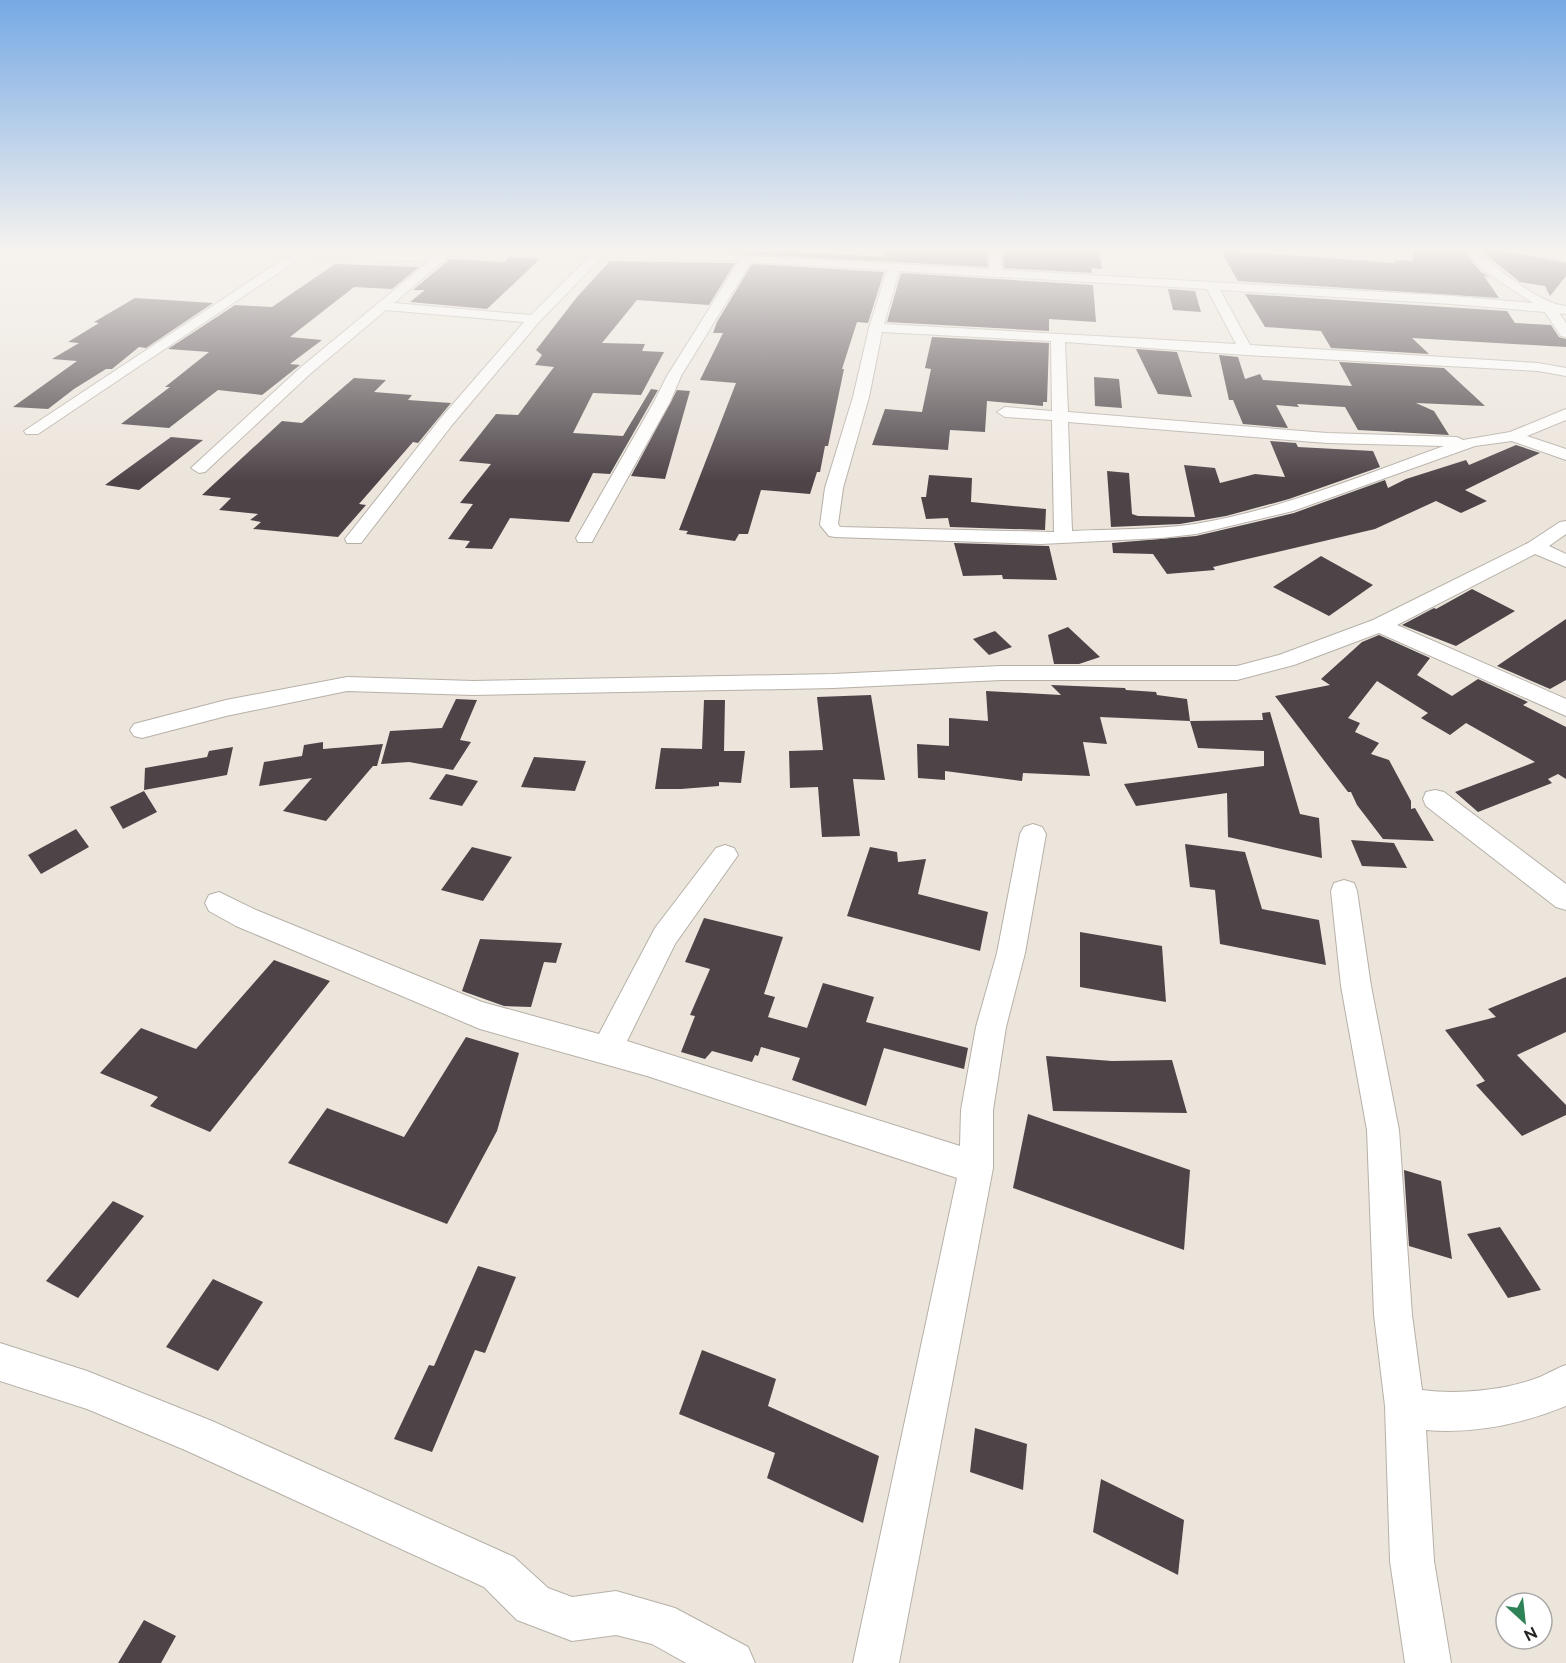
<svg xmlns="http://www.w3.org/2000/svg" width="1566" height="1663" font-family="Raleway,sans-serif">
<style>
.building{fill:#4d4448}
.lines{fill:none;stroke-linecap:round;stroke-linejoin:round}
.street-casing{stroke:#b7b0a8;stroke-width:2}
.street{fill:#fff;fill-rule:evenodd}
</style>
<rect width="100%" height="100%" fill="#ece5dc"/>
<g class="building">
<polygon points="714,248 804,249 802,252 885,257 884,248 986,248 988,267 712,252"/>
<polygon points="1002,248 1099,248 1102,269 1091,268 1092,273 1004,268"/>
<polygon points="1414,248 1461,248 1481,272 1489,277 1484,276 1499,298 1238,281 1220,250 1395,263 1394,260 1413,261"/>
<polygon points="1478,248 1491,248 1566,263 1566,276 1550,296 1545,286 1520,282"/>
<polygon points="509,257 540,259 487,309 410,302 425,290 413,290 450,259 504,262"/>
<polygon points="610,261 735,263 709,305 637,300 602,343 645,344 642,351 664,352 641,395 593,393 573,433 623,436 651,389 658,390 610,474 593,473 569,522 510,518 492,549 465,548 470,541 448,539 473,504 460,503 491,464 459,461 496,414 518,415 554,367 535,365 542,355 536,350 577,297"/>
<polygon points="335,264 419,267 392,289 354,287 290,337 322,340 290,364 300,365 262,395 218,390 169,428 121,424 170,387 165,387 209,352 168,349 235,305 272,307"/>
<polygon points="752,264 884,272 868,323 857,322 842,369 844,369 828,446 825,446 820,472 817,472 810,494 761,490 748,534 739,534 735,541 686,534 688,531 679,530 736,383 700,380 723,333 713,333 717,322"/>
<polygon points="901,273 1093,285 1096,322 1049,319 1049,331 887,322"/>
<polygon points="1168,289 1195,291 1201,312 1173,310"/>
<polygon points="1245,294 1507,311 1515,323 1551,325 1559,337 1566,339 1566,347 1412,338 1429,354 1331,348 1321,331 1265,327"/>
<polygon points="135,298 213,303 146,348 139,347 112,369 106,369 74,389 48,409 13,407 77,361 52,359 79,343 68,342 99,323 94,322"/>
<polygon points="932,337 1049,343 1047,402 1043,402 1043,406 987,401 985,432 950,430 948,450 872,445 885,409 922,412 931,369 925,368"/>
<polygon points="1136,349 1177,352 1192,397 1158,394"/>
<polygon points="1219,355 1238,357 1245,379 1260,374 1263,380 1352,386 1339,362 1444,368 1485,406 1416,403 1434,411 1449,435 1358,430 1345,407 1297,404 1299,407 1276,405 1288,428 1243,424 1233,400 1229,400"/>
<polygon points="1094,377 1119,379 1122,408 1095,406"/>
<polygon points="354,378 386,380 374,392 412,395 408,400 451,403 418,443 413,442 359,504 366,505 338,537 253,529 261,522 250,520 258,514 219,510 231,498 202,495 282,421 302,423"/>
<polygon points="677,390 690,391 665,479 631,476"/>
<polygon points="171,437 203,440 139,490 105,485"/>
<polygon points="1270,441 1296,443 1298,447 1373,451 1380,467 1289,499 1226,516 1180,524 1111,527 1107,471 1129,473 1132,514 1138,516 1195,517 1184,465 1215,468 1220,483 1255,474 1285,477"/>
<polygon points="1516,445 1540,453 1465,490 1487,501 1461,513 1436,501 1375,529 1213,567 1215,570 1167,574 1153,554 1113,553 1112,543 1196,536 1294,513 1385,480 1388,488 1406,479 1466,460 1469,465"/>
<polygon points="929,475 972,478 971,502 1046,509 1045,530 950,527 948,518 926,519 921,497 926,497"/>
<polygon points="954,543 1049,546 1057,580 1003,579 1002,575 963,576"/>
<polygon points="1321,556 1373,585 1329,616 1273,587"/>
<polygon points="1472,589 1515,611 1456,646 1402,625 1434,608 1436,609"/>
<polygon points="1566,619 1566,680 1550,689 1497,666"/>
<polygon points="1068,627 1100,657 1079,664 1054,664 1048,635"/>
<polygon points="995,631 1012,647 989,655 973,639"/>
<polygon points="1379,635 1430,658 1417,675 1452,696 1478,679 1528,702 1523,705 1566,727 1566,779 1558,774 1548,779 1552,783 1478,812 1455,792 1535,762 1466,723 1450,735 1421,718 1428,713 1377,681 1348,718 1360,723 1355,732 1379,743 1371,754 1389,760 1411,801 1411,809 1415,808 1434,841 1383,839 1357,805 1351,792 1348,792 1275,696 1330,685 1321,679 1362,642"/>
<polygon points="1051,685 1125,688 1126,690 1156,692 1157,695 1187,699 1190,721 1100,717 1107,744 1083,742 1090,776 1023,773 1022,781 945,771 945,780 918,778 917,744 949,746 949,718 988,721 986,691 1061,695"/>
<polygon points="871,695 885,780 853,779 860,836 822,837 818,787 790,788 789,751 823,750 817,697"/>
<polygon points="456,699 477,700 460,740 471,742 453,770 409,762 381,764 390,731 442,728"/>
<polygon points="704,700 725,700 724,751 745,751 741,783 719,782 719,786 681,789 655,789 661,748 702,749"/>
<polygon points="1270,712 1300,814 1319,818 1322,858 1228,837 1227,793 1136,806 1124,784 1264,766 1264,751 1198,748 1190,721 1263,720 1262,713"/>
<polygon points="323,742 323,749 383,744 377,766 373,766 326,821 283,811 312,778 259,786 264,762 302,756 304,745"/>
<polygon points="233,747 227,775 144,790 145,768 207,757 209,751"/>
<polygon points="534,757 586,761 575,791 521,787"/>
<polygon points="446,774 478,781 462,806 429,799"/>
<polygon points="144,791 157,812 123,829 110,807"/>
<polygon points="76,829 89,847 41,874 28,855"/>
<polygon points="1351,840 1394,843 1407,868 1362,866"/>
<polygon points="1185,844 1245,852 1262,909 1319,920 1326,965 1220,944 1215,890 1190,887"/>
<polygon points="472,847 512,857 483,901 441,890"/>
<polygon points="870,847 897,852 898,862 926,859 918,894 988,912 980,951 847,916"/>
<polygon points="704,918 783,937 764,994 775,997 768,1017 807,1028 823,983 874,997 866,1022 968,1048 964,1069 884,1048 866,1106 792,1080 800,1058 761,1047 758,1056 755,1055 752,1062 712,1051 705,1059 681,1052 695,1016 690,1015 710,969 685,962"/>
<polygon points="1080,932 1162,946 1166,1002 1080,987"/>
<polygon points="480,939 562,943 556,963 544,962 531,1007 504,1006 462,991"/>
<polygon points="274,960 330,981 210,1132 150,1106 158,1097 100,1073 141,1028 196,1049"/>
<polygon points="1566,977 1566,1032 1517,1055 1566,1105 1566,1115 1522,1136 1476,1085 1485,1081 1445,1030 1496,1017 1488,1009"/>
<polygon points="466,1037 519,1053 497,1131 447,1224 288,1163 327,1108 404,1137"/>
<polygon points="1046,1056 1112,1061 1172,1060 1187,1113 1053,1111"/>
<polygon points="1028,1114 1190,1170 1184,1250 1013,1188"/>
<polygon points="1404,1170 1441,1181 1452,1259 1409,1246"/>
<polygon points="113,1201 144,1216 78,1298 46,1281"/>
<polygon points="1500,1227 1532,1276 1541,1290 1508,1298 1467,1234"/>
<polygon points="478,1266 516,1277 485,1353 475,1350 432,1452 394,1439 429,1365 434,1366"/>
<polygon points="213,1279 263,1302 218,1371 166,1347"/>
<polygon points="702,1350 776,1379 768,1406 879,1456 863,1523 767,1478 775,1453 679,1414"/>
<polygon points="975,1428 1027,1444 1023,1490 970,1472"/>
<polygon points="1101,1479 1184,1520 1178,1575 1093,1532"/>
<polygon points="144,1620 176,1636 161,1663 118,1663"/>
</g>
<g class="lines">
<defs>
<g id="street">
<path d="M300,248L436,255L445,248H458L394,303L531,315L598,248L990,269L988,248H1000L1002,270L1452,296L1533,303L1483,270L1463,248H1475C1494,267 1540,304 1566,306V314L1559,313L1566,323V337L1561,336L1545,312L1452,304L1220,290L1250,345L1538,363L1566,368V376L1538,371L1246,355L1065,342L1068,412L1327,433L1457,437L1463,440L1510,432L1566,409V420L1527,436L1566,449V460L1512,441L1475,446L1293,511L1196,534L1161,538L1041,544L835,537L829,536L820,525L825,488L853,397L869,328L887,270L751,262L681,376L670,402L594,538L592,542H578L576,538L654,402L667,376L739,261L602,257L539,322L452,425L361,543H347L345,539L440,419L524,322L386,310L310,374L205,472L199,473L191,468L300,368L428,262L305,255L38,434H26L24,431ZM899,271L1207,289L1236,344L884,324ZM882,332L1051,341L1052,411L1005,407L997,412L1005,417L1052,420L1054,532L840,527L838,524L843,488L869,397ZM1068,422L1327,443L1444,446C1363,475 1280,510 1195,524C1155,530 1113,529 1072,531Z"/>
<polygon points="1515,248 1537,248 1566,253 1566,261 1521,251"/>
<polygon points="1566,521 1566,534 1549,546 1566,554 1566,567 1535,554 1397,625 1566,699 1566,716 1379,633 1294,665 1237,680 1001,680 833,688 473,695 347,691 226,716 142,738 134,736 130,730 134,724 226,700 347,677 473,681 833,674 1001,666 1237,666 1279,655 1373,620 1528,543 1560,522"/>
<polygon points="1435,790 1444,792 1566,884 1566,910 1556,907 1426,806 1423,799 1426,792"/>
<polygon points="1033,824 1042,827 1046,834 1025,953 1006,1027 993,1110 993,1168 899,1663 853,1663 957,1178 647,1076 480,1029 236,926 209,911 205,903 209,895 219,892 256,910 482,1002 599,1034 655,928 716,848 725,845 734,848 738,855 675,944 627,1041 960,1146 961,1110 976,1027 997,953 1020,834 1024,827"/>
<path d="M1344,880L1354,883L1357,891L1371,986L1399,1130L1412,1315L1422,1390C1459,1395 1506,1390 1540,1377C1549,1373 1557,1368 1566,1365V1406C1522,1424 1474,1434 1426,1430L1434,1561L1451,1663H1405L1390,1561L1385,1406L1374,1315L1367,1130L1341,986L1331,891L1334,883Z"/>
<polygon points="0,1343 87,1371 212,1421 514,1557 548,1588 572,1597 616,1591 675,1608 748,1647 755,1663 686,1663 652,1644 616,1635 572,1641 517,1620 484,1587 185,1450 87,1409 0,1381"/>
</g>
</defs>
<use href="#street" class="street-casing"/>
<use href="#street" class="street"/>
</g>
<linearGradient id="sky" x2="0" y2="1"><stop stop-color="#76a9e4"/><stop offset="0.52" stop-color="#f6f3ef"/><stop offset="1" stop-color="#f6f3ef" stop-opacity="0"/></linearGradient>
<rect width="1566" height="481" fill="url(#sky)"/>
<g transform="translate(1524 1621) rotate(153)"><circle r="28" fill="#ffffff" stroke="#a9a7a6" stroke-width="1.5"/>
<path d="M0-4.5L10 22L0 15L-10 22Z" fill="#2e8255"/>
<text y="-9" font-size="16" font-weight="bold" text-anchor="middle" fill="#272421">N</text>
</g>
</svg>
